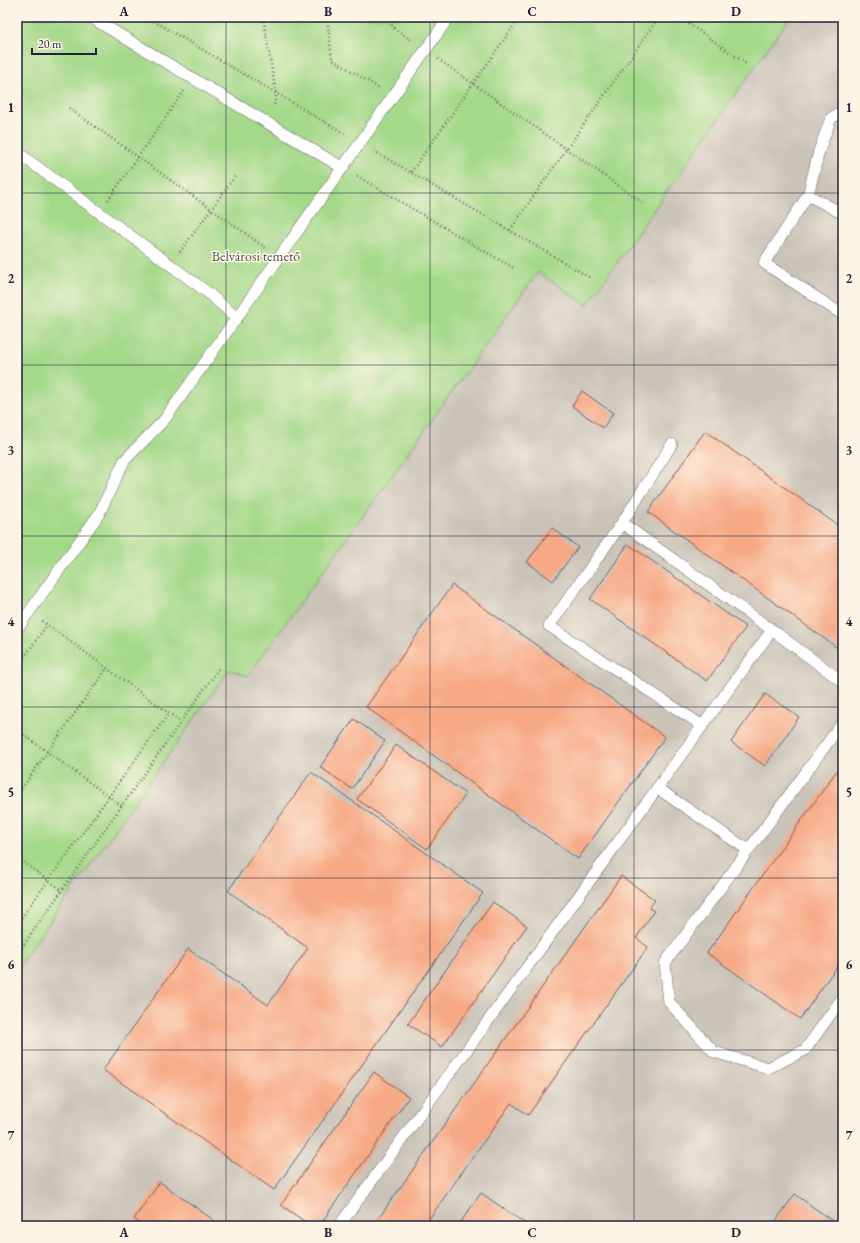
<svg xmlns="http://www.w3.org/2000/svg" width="860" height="1243" font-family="'EB Garamond',serif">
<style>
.industrial{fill:#c9c3b8}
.green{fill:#a4d989;stroke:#637e62}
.building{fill:#f7a985}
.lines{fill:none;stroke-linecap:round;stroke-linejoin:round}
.lane-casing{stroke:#6c6369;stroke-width:12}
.path{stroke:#6c6369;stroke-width:2.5;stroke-dasharray:1 3;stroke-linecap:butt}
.lane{stroke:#fff;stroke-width:11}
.grid{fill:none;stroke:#22223b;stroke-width:1;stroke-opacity:0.55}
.labels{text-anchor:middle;stroke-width:3;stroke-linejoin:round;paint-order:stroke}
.park-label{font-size:14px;fill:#495952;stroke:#fcf5e5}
.neatline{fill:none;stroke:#22223b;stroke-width:1.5}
.grid-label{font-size:13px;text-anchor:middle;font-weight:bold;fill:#22223b}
</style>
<rect width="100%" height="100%" fill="#fcf5e5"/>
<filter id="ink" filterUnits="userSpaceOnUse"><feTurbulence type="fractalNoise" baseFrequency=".025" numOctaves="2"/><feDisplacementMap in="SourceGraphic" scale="8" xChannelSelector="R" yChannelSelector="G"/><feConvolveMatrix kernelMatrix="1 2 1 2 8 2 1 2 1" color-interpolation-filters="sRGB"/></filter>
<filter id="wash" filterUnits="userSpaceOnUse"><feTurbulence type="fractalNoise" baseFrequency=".012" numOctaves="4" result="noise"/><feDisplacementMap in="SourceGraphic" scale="16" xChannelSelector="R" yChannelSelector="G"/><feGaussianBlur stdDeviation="0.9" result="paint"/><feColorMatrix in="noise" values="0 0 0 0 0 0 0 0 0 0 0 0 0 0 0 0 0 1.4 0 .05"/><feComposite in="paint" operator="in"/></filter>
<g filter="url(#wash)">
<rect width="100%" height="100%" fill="#f4dcbe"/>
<polygon class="industrial" points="790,17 843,17 843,1226 17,1226 17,968 229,670 249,676 538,271 588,305"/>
<polygon class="green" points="17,17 790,17 587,305 538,272 248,676 229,670 17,968"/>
<g id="blocks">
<g class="building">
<polygon points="582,391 613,413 603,428 572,406"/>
<polygon points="705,431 843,529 843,652 648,512"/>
<polygon points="552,528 578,547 553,581 527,562"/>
<polygon points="628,544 746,627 707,681 590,599"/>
<polygon points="452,585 665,737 578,859 366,707"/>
<polygon points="765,694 799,717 765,766 731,742"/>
<polygon points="354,719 385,741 352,789 320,767"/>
<polygon points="396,745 466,794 427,849 357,799"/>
<polygon points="843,762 843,958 800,1019 707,953"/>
<polygon points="311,772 483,893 274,1190 103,1070 188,949 268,1005 308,948 228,891"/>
<polygon points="621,876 655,900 649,908 654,911 636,938 648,947 528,1115 511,1103 424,1226 373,1226"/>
<polygon points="493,902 527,926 442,1047 408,1024"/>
<polygon points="374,1072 409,1097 319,1226 311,1226 281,1205"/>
<polygon points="160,1182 222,1226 144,1226 134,1219"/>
<polygon points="481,1193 529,1226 458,1226"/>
<polygon points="795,1194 839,1226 772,1226"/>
</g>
</g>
</g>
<g filter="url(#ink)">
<use href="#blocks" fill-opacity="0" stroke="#6c6369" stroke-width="1"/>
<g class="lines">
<defs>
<g id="lane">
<polyline points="90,17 343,168"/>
<polyline points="843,111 831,118 819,151 808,195 843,214"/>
<polyline points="17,152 207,292 237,318"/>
<polyline points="808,195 764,263 843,315"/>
<polyline points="672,444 622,523 772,630"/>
<polyline points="622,523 549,626 703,726"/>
<polyline points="17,629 99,514 124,461 165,419 449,17"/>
<polyline points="843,722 665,963 669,1002 714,1052 768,1068 805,1050 843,997"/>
<polyline points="657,788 748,850"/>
<polyline points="339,1226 772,630 843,682"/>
</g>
</defs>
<use href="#lane" class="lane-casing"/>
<g class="path">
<polyline points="147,17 347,135"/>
<polyline points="263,17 276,93 274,107"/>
<polyline points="327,17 332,59 379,88"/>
<polyline points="391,17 392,27 413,41"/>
<polyline points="679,17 748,65"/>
<polyline points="438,59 646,205"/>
<polyline points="69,108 266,248"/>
<polyline points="374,151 589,277"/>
<polyline points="411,172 520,17"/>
<polyline points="357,176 515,269"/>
<polyline points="108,200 184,91"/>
<polyline points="510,230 659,17"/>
<polyline points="180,252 236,175"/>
<polyline points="42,621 181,722"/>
<polyline points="17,667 47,625"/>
<polyline points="17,730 122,806"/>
<polyline points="17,795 107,668"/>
<polyline points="17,858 62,890"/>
<polyline points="17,924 169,713"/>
<polyline points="17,954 219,668"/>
</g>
<use href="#lane" class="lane"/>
</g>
</g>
<path class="grid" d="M226,17V1226M430,17V1226M634,17V1226M17,193H843M17,365H843M17,536H843M17,707H843M17,878H843M17,1050H843"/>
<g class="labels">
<g class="park-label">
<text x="256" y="261">Belvárosi temető</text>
</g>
</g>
<rect width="860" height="1243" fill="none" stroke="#fcf5e5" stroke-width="44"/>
<path d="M32 48v6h64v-6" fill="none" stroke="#22223b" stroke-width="2"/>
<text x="38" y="48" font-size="12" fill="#22223b" stroke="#fcf5e5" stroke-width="3" paint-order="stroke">20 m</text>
<rect x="22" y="22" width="816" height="1199" class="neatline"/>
<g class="grid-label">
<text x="124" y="16">A</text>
<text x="328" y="16">B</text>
<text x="532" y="16">C</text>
<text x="736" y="16">D</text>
<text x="11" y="112">1</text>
<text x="849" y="112">1</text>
<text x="11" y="283">2</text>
<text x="849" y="283">2</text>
<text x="11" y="455">3</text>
<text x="849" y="455">3</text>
<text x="11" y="626">4</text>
<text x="849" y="626">4</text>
<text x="11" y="797">5</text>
<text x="849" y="797">5</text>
<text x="11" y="969">6</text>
<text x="849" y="969">6</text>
<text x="11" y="1140">7</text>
<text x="849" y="1140">7</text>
<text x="124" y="1237">A</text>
<text x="328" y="1237">B</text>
<text x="532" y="1237">C</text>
<text x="736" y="1237">D</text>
</g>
</svg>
